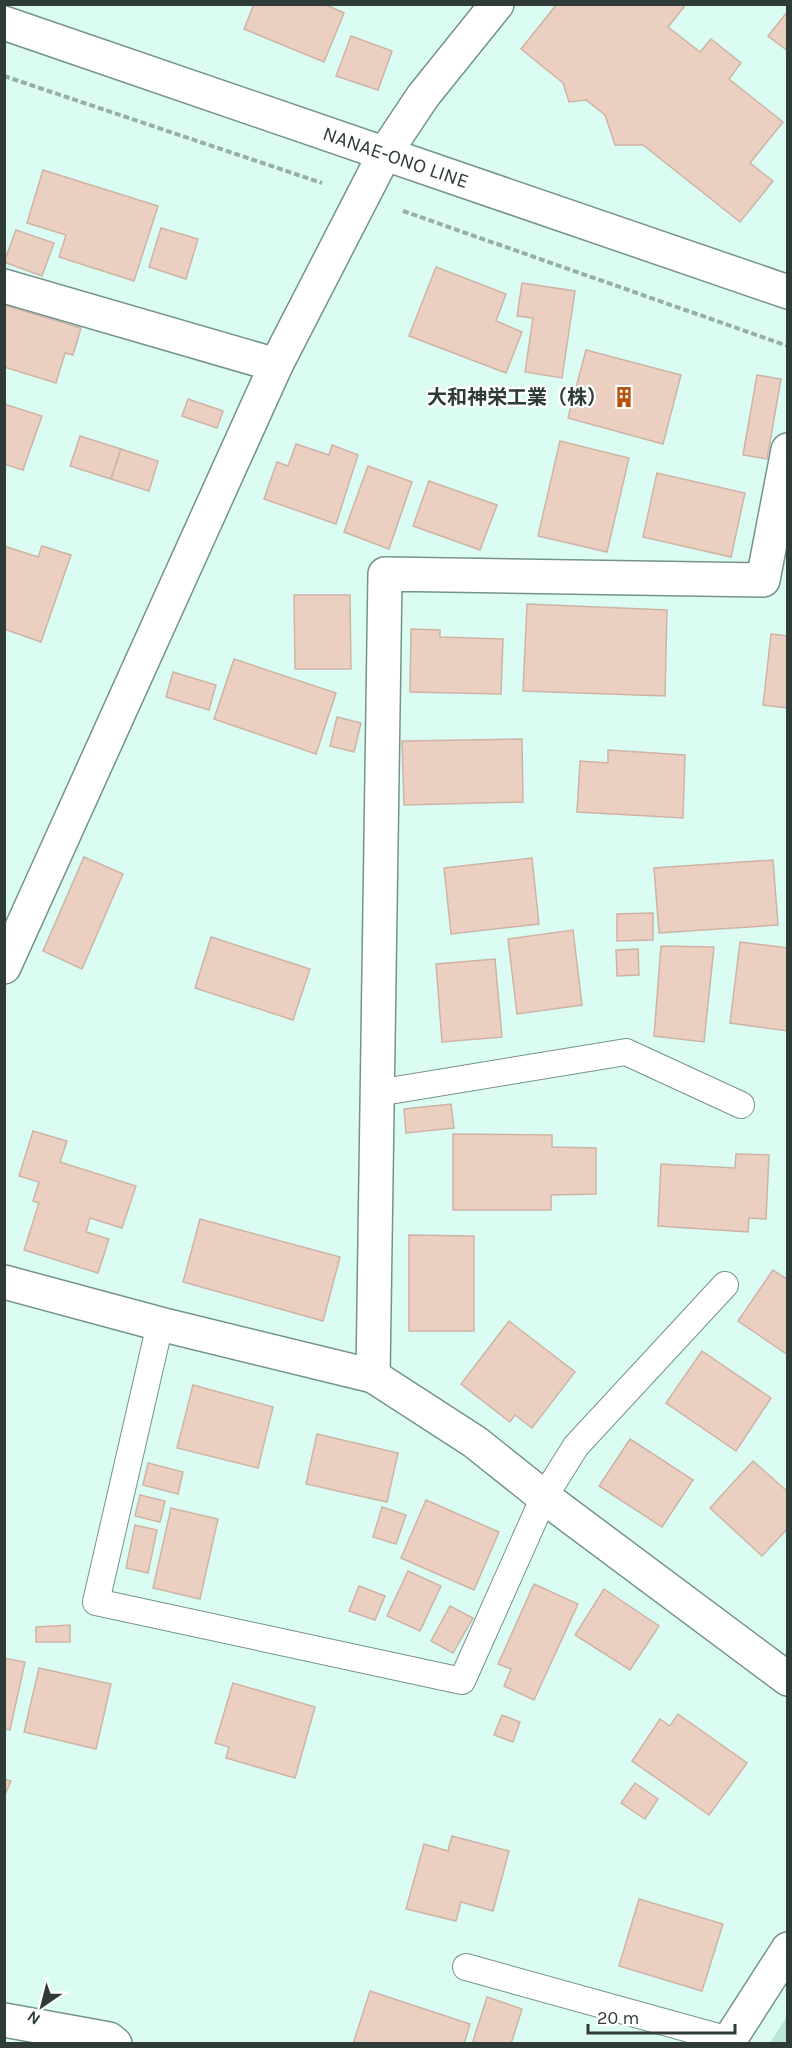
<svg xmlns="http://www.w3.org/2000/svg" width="792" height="2048" font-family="Karla,'Noto Sans JP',sans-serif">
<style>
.green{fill:#b8e6d8}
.building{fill:#ebcfc1;stroke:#ceb4a6;stroke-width:1.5}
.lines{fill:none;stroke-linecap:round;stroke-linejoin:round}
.lane-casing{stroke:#75938a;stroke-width:28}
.street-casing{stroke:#75938a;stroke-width:36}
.secondary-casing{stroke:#75938a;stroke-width:36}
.path{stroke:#96afa7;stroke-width:4;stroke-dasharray:6 3;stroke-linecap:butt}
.lane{stroke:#fff;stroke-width:26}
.street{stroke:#fff;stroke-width:33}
.secondary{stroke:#fff;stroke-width:33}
.labels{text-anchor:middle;stroke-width:4.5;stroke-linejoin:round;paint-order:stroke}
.street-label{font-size:20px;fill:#2e3b37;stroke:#fff}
.poi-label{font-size:20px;font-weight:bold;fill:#2e3b37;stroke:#fff;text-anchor:end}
</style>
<rect width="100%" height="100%" fill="#dbfcf2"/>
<polygon class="green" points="787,2016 787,2043 770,2043"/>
<g class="building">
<polygon points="254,4 324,4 344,13 324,62 244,29"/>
<polygon points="557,4 681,4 684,7 668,27 700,52 711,39 741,63 729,79 783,122 750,163 773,181 740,222 643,145 615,145 605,115 586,100 569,102 563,83 521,49"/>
<polygon points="788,11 788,51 768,36"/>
<polygon points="351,36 392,51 378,90 336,76"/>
<polygon points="43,170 158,206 134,281 59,257 66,235 27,223"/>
<polygon points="161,228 198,239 186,279 149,267"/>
<polygon points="16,230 54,243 42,276 4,262"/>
<polygon points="436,267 506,294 496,321 522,332 506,373 409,336"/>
<polygon points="522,283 575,291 562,378 525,372 533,318 517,316"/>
<polygon points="4,305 81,328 73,355 65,353 56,383 4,367"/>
<polygon points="586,350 681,375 663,444 568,418"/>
<polygon points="757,375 781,379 767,459 743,455"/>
<polygon points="188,399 223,411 217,428 182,416"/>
<polygon points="4,404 42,416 23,470 4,464"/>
<polygon points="80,436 121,449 111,479 70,466"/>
<polygon points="560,441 629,458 607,552 538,536"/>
<polygon points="296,444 329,455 332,445 358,455 336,524 264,499 277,462 288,466"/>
<polygon points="121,449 158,461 149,491 111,479"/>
<polygon points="368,466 412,482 389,549 344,532"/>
<polygon points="657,473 745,493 731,557 643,537"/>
<polygon points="429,481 497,505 480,550 413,526"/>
<polygon points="4,546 38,557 42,546 71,555 41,642 4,629"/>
<polygon points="294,595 350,595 351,669 295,669"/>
<polygon points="527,604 667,610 665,696 523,691"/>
<polygon points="411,629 440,630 440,637 503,639 501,694 410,692"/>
<polygon points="771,634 788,636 788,708 763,705"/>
<polygon points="234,659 336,693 316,754 214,719"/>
<polygon points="173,672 216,685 209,710 166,697"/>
<polygon points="337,717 361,723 354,752 330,746"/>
<polygon points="522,739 523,802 404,805 402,741"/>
<polygon points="608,750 685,755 683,818 577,812 580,761 608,763"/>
<polygon points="84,857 123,874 82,969 43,951"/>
<polygon points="532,858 539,924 451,934 444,868"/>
<polygon points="773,860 778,925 659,933 654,868"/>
<polygon points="653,913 653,940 617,941 617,914"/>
<polygon points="573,930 582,1005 517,1014 508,939"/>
<polygon points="211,937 310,969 293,1020 195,988"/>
<polygon points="740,942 788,948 788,1031 730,1023"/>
<polygon points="661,946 714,947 704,1042 654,1036"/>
<polygon points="638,949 639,975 617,976 616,950"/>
<polygon points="495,959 502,1037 442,1042 436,964"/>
<polygon points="451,1104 454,1128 406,1133 404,1109"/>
<polygon points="33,1131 67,1141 60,1162 136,1186 122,1228 90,1218 86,1232 109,1239 98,1273 24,1250 39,1203 33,1201 39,1182 19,1176"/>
<polygon points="453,1134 552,1135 552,1147 596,1148 596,1194 551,1195 551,1210 453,1210"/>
<polygon points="736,1154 769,1155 766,1219 749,1218 748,1232 658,1226 661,1164 735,1168"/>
<polygon points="200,1219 340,1257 323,1321 183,1282"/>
<polygon points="409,1235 474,1236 474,1331 409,1331"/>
<polygon points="773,1270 788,1280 788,1355 738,1321"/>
<polygon points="509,1321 575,1372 532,1428 515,1415 510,1422 461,1384"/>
<polygon points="702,1351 771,1398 736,1451 666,1403"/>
<polygon points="193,1385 273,1407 258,1468 177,1448"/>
<polygon points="317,1434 398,1453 387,1502 306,1484"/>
<polygon points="630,1439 693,1480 662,1527 599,1486"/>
<polygon points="753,1461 788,1492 788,1528 762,1556 710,1508"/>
<polygon points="148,1463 183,1472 178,1494 143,1485"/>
<polygon points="140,1495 165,1501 160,1522 135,1516"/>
<polygon points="426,1500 499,1532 474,1590 401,1558"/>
<polygon points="382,1507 406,1515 396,1544 373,1537"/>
<polygon points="171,1508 218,1519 200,1599 153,1588"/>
<polygon points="135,1525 157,1530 148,1573 126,1568"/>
<polygon points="408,1571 441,1586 420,1631 387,1616"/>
<polygon points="534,1584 578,1604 534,1700 504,1686 511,1669 498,1664"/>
<polygon points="359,1586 385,1596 375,1620 349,1611"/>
<polygon points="604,1589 659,1626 630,1670 575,1635"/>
<polygon points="450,1606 473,1618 453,1653 431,1641"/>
<polygon points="70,1625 70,1642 36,1642 36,1627"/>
<polygon points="4,1658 25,1662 10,1730 4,1729"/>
<polygon points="39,1668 111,1684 96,1749 24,1732"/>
<polygon points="233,1683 315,1707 295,1778 226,1758 229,1747 215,1743"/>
<polygon points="678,1714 747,1763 709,1815 632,1761 660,1719 670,1726"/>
<polygon points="502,1715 520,1722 513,1742 494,1735"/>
<polygon points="4,1779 11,1781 4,1797"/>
<polygon points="635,1783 658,1799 645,1819 621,1803"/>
<polygon points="452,1836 509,1851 493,1911 461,1902 456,1921 406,1909 424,1844 448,1851"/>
<polygon points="639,1899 723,1924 702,1991 619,1966"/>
<polygon points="370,1991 470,2024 464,2044 353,2044"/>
<polygon points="487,1997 522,2009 511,2044 480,2044 473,2041"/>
</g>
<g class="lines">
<defs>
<g id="lane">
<polyline points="377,1093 626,1052 741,1105"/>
<polyline points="160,1324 96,1602 462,1681 544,1497 576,1446 725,1285"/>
<polyline points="466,1967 729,2040"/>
</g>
<g id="street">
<polyline points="4,286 276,365"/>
<polyline points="4,967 276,365 385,153 423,96 497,4"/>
<polyline points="4,1282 160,1324 373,1376 475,1442 544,1497 788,1679"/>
<polyline points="373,1376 385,574 763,580 788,450"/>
<polyline points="4,2020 109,2039 115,2044"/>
<polyline points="727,2044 788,1949"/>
</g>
<polyline id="secondary" points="4,23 788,292"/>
</defs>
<use href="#lane" class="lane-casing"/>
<use href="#street" class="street-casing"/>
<use href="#secondary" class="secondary-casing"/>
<g class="path">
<polyline points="4,76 322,183"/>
<polyline points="403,211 788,346"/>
</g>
<use href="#lane" class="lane"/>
<use href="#street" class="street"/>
<use href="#secondary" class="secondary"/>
</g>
<defs>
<symbol id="building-bare" viewBox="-9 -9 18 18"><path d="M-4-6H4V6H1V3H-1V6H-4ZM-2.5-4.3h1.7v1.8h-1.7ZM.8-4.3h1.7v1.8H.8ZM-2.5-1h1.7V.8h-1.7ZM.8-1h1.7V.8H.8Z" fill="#b55411" stroke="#fff" stroke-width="2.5" paint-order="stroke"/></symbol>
</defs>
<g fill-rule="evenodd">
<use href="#building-bare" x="609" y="382" width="30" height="30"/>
</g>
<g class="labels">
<g class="street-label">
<text transform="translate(396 157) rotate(19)" y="7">NANAE-ONO LINE</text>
</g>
<g class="poi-label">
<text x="607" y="404">大和神栄工業（株）</text>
</g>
</g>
<rect width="792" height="2048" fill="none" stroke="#2e3b37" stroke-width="12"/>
<g transform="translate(42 2006) rotate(215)" stroke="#ffffff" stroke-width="4.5" paint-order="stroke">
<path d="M0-4.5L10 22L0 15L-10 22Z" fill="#2e3b37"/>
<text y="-9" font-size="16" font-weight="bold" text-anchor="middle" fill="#2e3b37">N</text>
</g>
<path d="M588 2024v9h147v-9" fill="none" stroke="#2e3b37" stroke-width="3"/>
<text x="597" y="2024" font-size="18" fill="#2e3b37" stroke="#ffffff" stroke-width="4.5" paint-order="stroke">20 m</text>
</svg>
